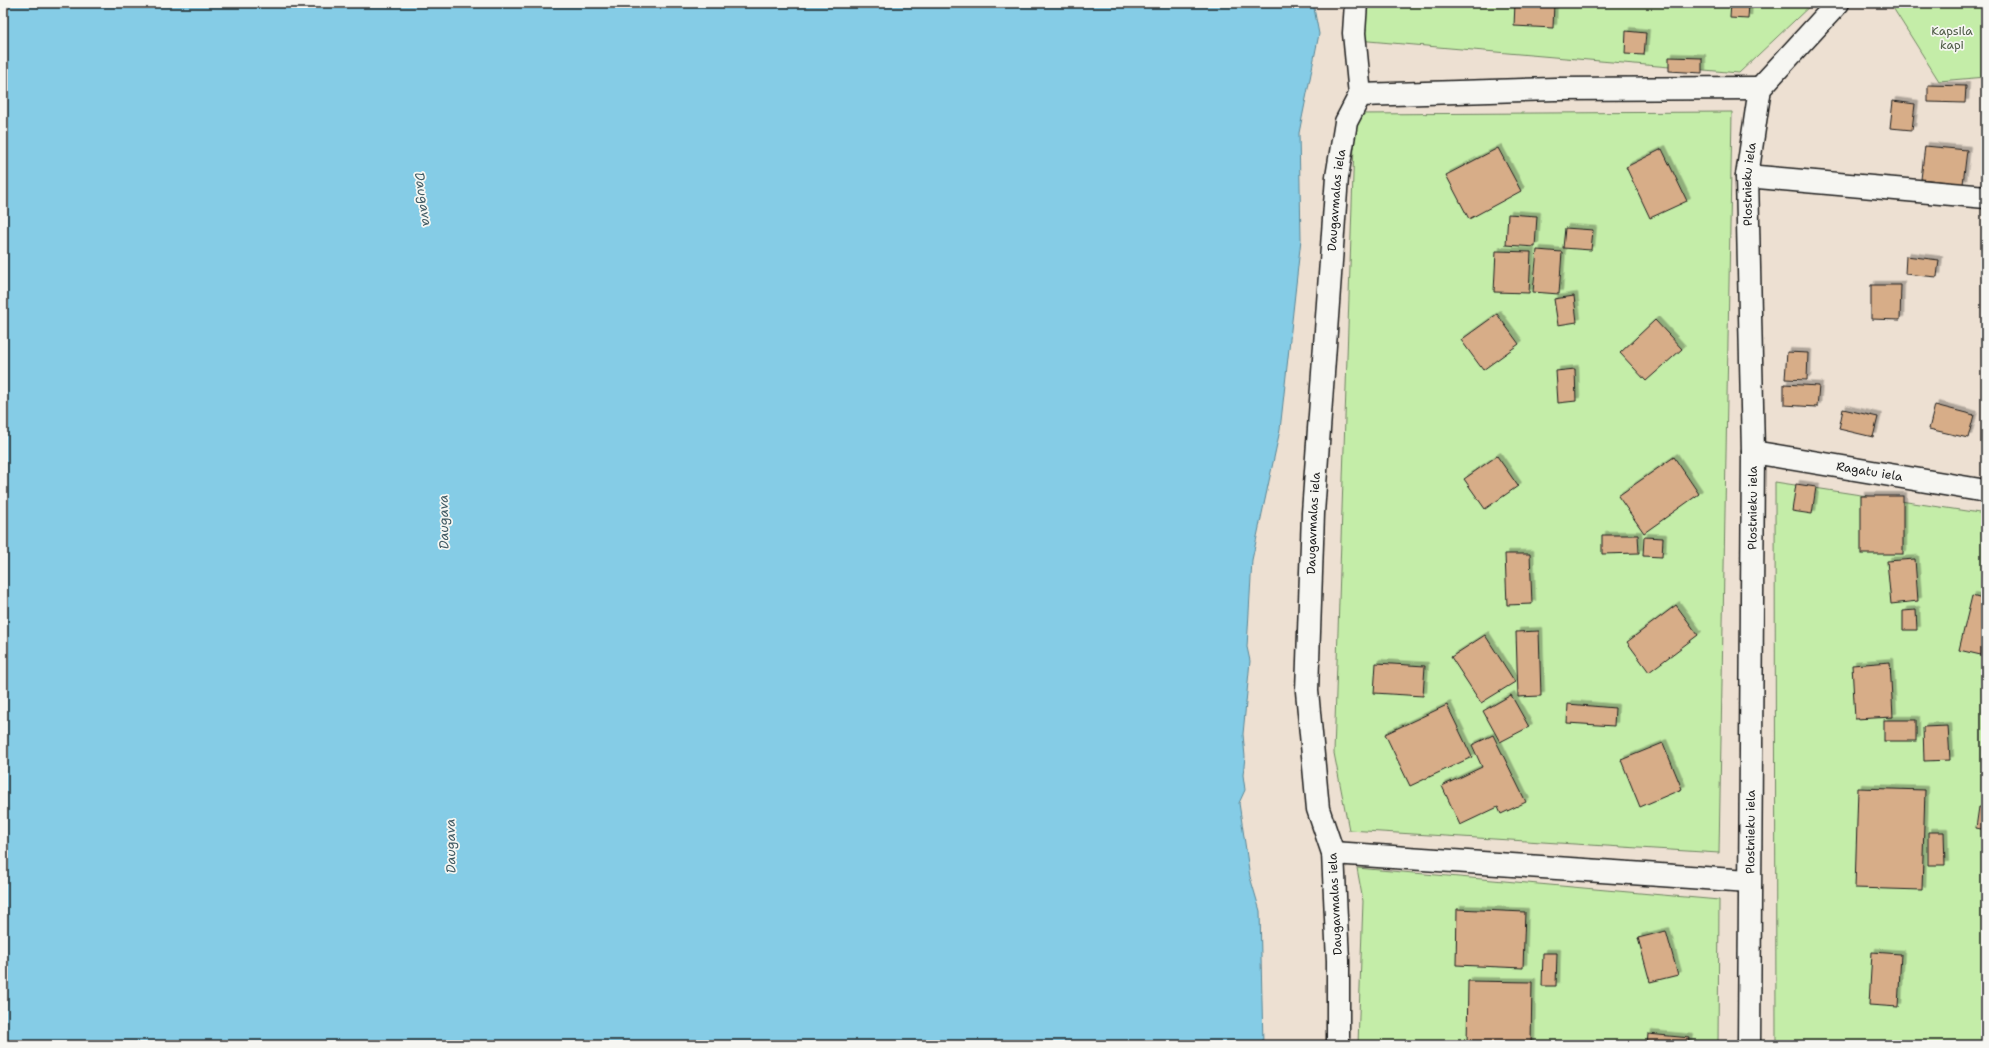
<svg xmlns="http://www.w3.org/2000/svg" width="1989" height="1048" font-family="'Shantell Sans',sans-serif">
<style>
.green{fill:#c4eda8;stroke:#708462}
.water{fill:#85cce6;stroke:#5b8695}
.building{fill:#d7ad88;stroke:#1c1c1c;filter:url(#shadow)}
.lines{fill:none;stroke-linecap:round;stroke-linejoin:round}
.street-casing{stroke:#1c1c1c;stroke-width:25}
.street{stroke:#f6f6f2;stroke-width:22}
.labels{text-anchor:middle;stroke-width:3.5;stroke-linejoin:round;paint-order:stroke}
.park-label{font-size:12px;fill:#4e5b46;stroke:#f6f6f2}
.street-label{font-size:12px;fill:#1c1c1c;stroke:#f6f6f2}
.water-label{font-size:13px;font-style:italic;fill:#415a63;stroke:#f6f6f2}
</style>
<defs>
<filter id="shadow"><feDropShadow dx="3.5" dy="-3.5" stdDeviation="0" flood-color="#0004"/></filter>
</defs>
<rect width="100%" height="100%" fill="#ede0d2"/>
<filter id="ink" filterUnits="userSpaceOnUse"><feTurbulence type="fractalNoise" baseFrequency=".025" numOctaves="2"/><feDisplacementMap in="SourceGraphic" scale="8" xChannelSelector="R" yChannelSelector="G"/><feConvolveMatrix kernelMatrix="1 2 1 2 8 2 1 2 1" color-interpolation-filters="sRGB"/></filter>
<g filter="url(#ink)">
<g class="green">
<polygon points="1359,3 1813,3 1739,73 1357,40"/>
<polygon points="1890,3 1986,3 1986,77 1939,81"/>
<polygon points="1732,112 1719,853 1349,830 1334,753 1355,114"/>
<polygon points="1775,482 1986,514 1986,1045 1776,1045"/>
<polygon points="1357,868 1719,900 1718,1045 1358,1045 1363,901"/>
</g>
<polygon class="water" points="3,3 1313,3 1319,34 1299,133 1301,239 1280,430 1252,560 1247,647 1250,661 1243,734 1245,757 1243,775 1245,790 1239,803 1250,877 1260,911 1263,1045 3,1045"/>
<g class="building">
<polygon points="1515,3 1554,3 1553,28 1514,26"/>
<polygon points="1731,3 1749,3 1748,19 1730,18"/>
<polygon points="1626,31 1646,33 1644,55 1625,54"/>
<polygon points="1669,57 1702,58 1702,73 1669,71"/>
<polygon points="1928,85 1966,86 1965,103 1928,102"/>
<polygon points="1893,101 1915,104 1912,130 1890,128"/>
<polygon points="1983,138 1986,138 1986,179 1981,178"/>
<polygon points="1925,146 1967,150 1963,184 1921,179"/>
<polygon points="1498,148 1521,191 1469,219 1446,175"/>
<polygon points="1662,149 1687,201 1650,218 1626,167"/>
<polygon points="1508,214 1537,216 1535,247 1506,245"/>
<polygon points="1986,227 1986,273 1981,273"/>
<polygon points="1565,228 1593,230 1591,250 1563,248"/>
<polygon points="1537,250 1562,252 1559,294 1533,292"/>
<polygon points="1496,251 1531,252 1529,293 1494,292"/>
<polygon points="1906,256 1939,260 1937,277 1905,274"/>
<polygon points="1871,285 1901,285 1900,320 1871,319"/>
<polygon points="1574,296 1577,322 1558,325 1554,299"/>
<polygon points="1497,314 1519,344 1483,370 1461,340"/>
<polygon points="1655,320 1682,349 1646,381 1620,353"/>
<polygon points="1787,352 1808,353 1807,380 1785,379"/>
<polygon points="1575,369 1576,401 1558,403 1556,371"/>
<polygon points="1784,384 1819,386 1817,407 1784,405"/>
<polygon points="1935,405 1974,415 1968,438 1929,429"/>
<polygon points="1843,409 1878,417 1873,437 1839,429"/>
<polygon points="1497,456 1518,486 1485,509 1464,479"/>
<polygon points="1674,457 1699,494 1644,533 1618,496"/>
<polygon points="1796,484 1816,487 1812,514 1792,511"/>
<rect x="1861" y="496" width="42" height="58"/>
<polygon points="1602,535 1638,535 1639,553 1602,554"/>
<polygon points="1644,537 1663,538 1662,557 1643,556"/>
<polygon points="1505,554 1530,554 1532,604 1507,605"/>
<polygon points="1915,559 1918,601 1891,604 1887,561"/>
<polygon points="1972,596 1986,600 1985,656 1959,650"/>
<polygon points="1676,605 1698,635 1649,672 1627,642"/>
<polygon points="1916,610 1917,630 1903,630 1903,611"/>
<polygon points="1539,631 1541,696 1518,697 1516,632"/>
<polygon points="1485,635 1515,682 1481,703 1451,657"/>
<polygon points="1890,662 1893,717 1855,719 1852,665"/>
<polygon points="1376,663 1425,666 1423,696 1374,693"/>
<polygon points="1511,695 1529,727 1500,742 1483,711"/>
<polygon points="1568,704 1615,708 1614,726 1567,723"/>
<polygon points="1447,705 1472,757 1410,786 1385,734"/>
<rect x="1884" y="720" width="32" height="21"/>
<polygon points="1948,726 1950,760 1924,761 1923,727"/>
<polygon points="1493,735 1526,802 1501,814 1498,807 1460,825 1442,786 1482,767 1472,745"/>
<polygon points="1663,743 1682,789 1640,807 1621,760"/>
<polygon points="1858,788 1925,790 1922,890 1855,888"/>
<polygon points="1979,807 1986,808 1986,830 1976,828"/>
<polygon points="1928,832 1944,832 1945,865 1928,865"/>
<polygon points="1457,909 1525,912 1523,968 1456,965"/>
<polygon points="1666,931 1678,975 1650,982 1638,938"/>
<polygon points="1872,952 1901,954 1898,1007 1869,1005"/>
<polygon points="1543,953 1557,953 1556,986 1542,986"/>
<polygon points="1468,981 1532,982 1531,1045 1467,1045"/>
<polygon points="1648,1034 1690,1038 1689,1045 1647,1045"/>
</g>
<g class="lines">
<defs>
<g id="street">
<polyline points="1360,95 1555,89 1760,88"/>
<polyline points="1747,176 1986,197"/>
<path id="s1" d="M1753,452L1986,491"/>
<polyline points="1333,853 1749,881"/>
<path id="s2" d="M1338,1045V961L1333,853L1318,809L1307,691L1313,513L1337,177L1346,122L1360,95L1354,33L1356,3"/>
<path id="s3" d="M1749,1045L1753,452L1747,176L1760,88L1838,3"/>
</g>
</defs>
<use href="#street" class="street-casing"/>
<use href="#street" class="street"/>
</g>
</g>
<g class="labels">
<g class="park-label">
<text x="1952" y="35">Kapsila<tspan x="1952" dy="14">kapi</tspan></text>
</g>
<g class="street-label">
<text dy="4" stroke="none"><textPath href="#s3" startOffset="861">Plostnieku iela</textPath></text>
<text dy="4" stroke="none"><textPath href="#s2" startOffset="849">Daugavmalas iela</textPath></text>
<text dy="4" stroke="none"><textPath href="#s1" startOffset="118">Ragatu iela</textPath></text>
<text dy="4" stroke="none"><textPath href="#s3" startOffset="537">Plostnieku iela</textPath></text>
<text dy="4" stroke="none"><textPath href="#s2" startOffset="525">Daugavmalas iela</textPath></text>
<text dy="4" stroke="none"><textPath href="#s3" startOffset="213">Plostnieku iela</textPath></text>
<text transform="translate(1335 904) rotate(-93)" y="4">Daugavmalas iela</text>
</g>
<g class="water-label">
<text transform="translate(424 199) rotate(81)" y="5">Daugava</text>
<text transform="translate(443 522) rotate(-91)" y="5">Daugava</text>
<text transform="translate(450 846) rotate(-91)" y="5">Daugava</text>
</g>
</g>
<rect width="1989" height="1048" fill="none" stroke="#f6f6f2" stroke-width="16"/>
<rect x="8" y="8" width="1973" height="1032" fill="none" stroke="#1c1c1c" stroke-width="1.5" filter="url(#ink)"/>
</svg>
